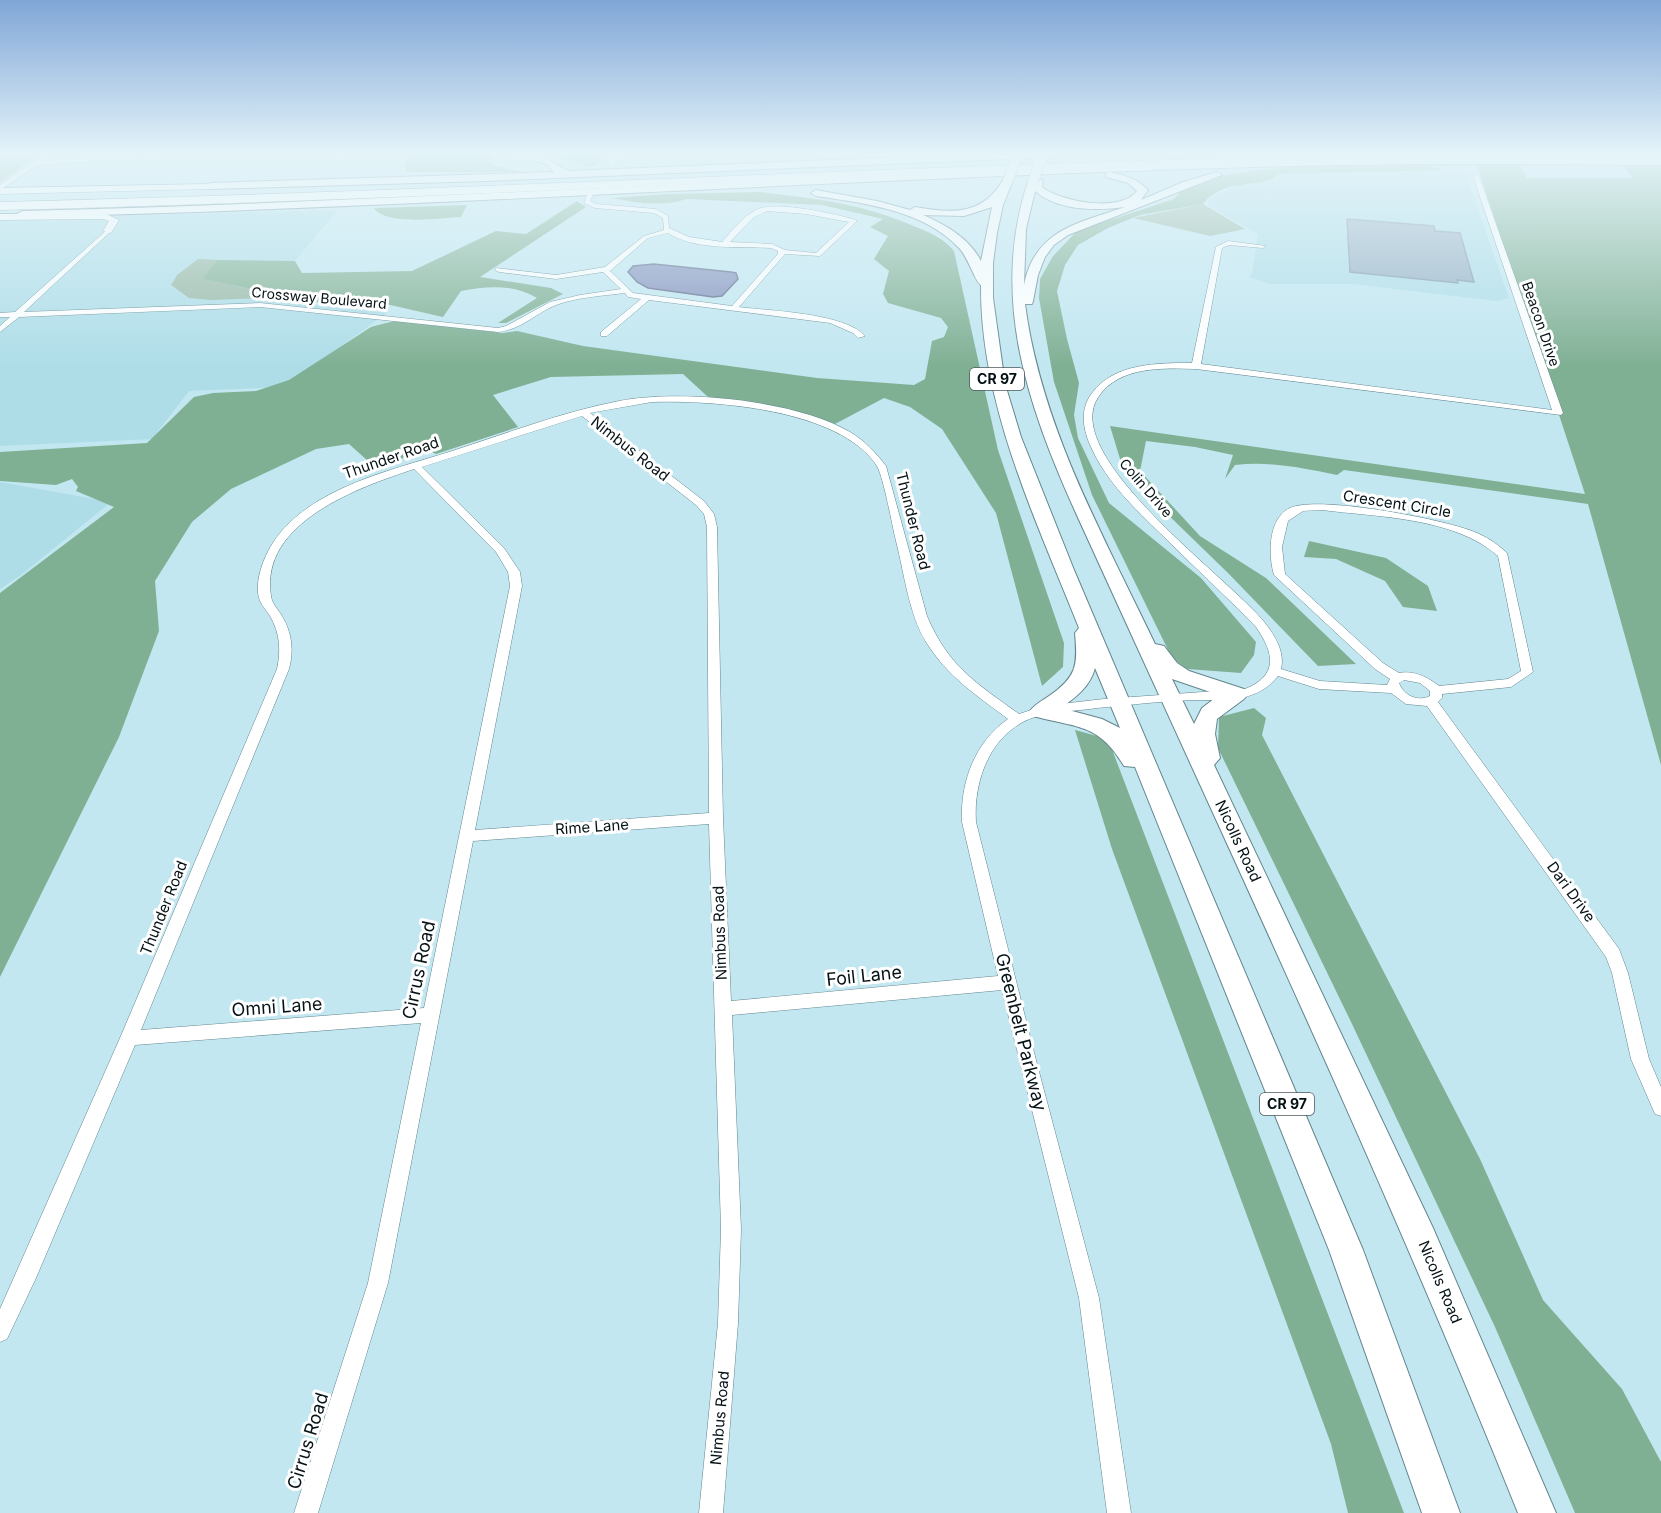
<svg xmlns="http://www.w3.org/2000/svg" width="1661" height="1513" font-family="Inter,sans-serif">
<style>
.built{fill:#aedde8}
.green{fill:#97b7a3}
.forest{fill:#80b094}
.water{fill:#8492bd;stroke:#5e6c8b;stroke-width:1.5}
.building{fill:#97b0c4;stroke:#819aae;stroke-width:1.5}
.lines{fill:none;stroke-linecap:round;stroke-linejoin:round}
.minor-casing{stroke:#63858e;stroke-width:1}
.secondary-casing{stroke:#63858e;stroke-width:1}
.trunk-casing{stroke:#63858e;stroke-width:2}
.motorway-casing{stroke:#63858e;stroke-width:1}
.minor{fill:#fff;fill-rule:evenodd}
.secondary{fill:#fff;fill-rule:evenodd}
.trunk{fill:#fff;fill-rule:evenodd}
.motorway{fill:#fff;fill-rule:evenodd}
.trunk-bridge-casing{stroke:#63858e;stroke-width:11;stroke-linecap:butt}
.trunk-bridge{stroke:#fff;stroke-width:10}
.labels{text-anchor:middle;stroke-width:6;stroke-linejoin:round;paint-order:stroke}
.far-street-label{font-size:14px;fill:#051216;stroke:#fff}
.shield{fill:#fff;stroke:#50595c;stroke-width:1.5}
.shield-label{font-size:14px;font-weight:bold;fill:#051216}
.street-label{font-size:15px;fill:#051216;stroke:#fff}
.near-street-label{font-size:18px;fill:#051216;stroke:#fff}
</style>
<rect width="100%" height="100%" fill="#c2e7f1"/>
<g class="built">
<polygon points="1351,170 1413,170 1466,174 1509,298 1497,301 1352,284 1270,284 1249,277 1252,274 1258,234 1210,207 1208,201 1210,197 1237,186 1277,179 1283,173"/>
<polygon points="338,210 262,300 387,313 284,387 189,391 152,439 0,446 0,218"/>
<polygon points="0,482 111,502 21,575 0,589"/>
</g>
<g class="green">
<polygon points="39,154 0,183 0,156"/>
<polygon points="1203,204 1245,229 1210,236 1133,218"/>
<polygon points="198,259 217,260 204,279 288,297 211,300 189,298 171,285 177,275"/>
</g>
<g class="forest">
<polygon points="410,154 491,154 490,161 494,166 522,172 406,172 405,164"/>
<polygon points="552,154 603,154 597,165 588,167"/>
<path d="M1519,164L1527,178H1633L1622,165L1661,166V765L1588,504L1344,470L1337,475C1303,468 1270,461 1235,465L1225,479L1233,455L1195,447L1146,441L1140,471L1200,536L1266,578L1356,664L1318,666L1229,574L1124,472L1110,426L1585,494L1477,165Z"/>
<path d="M1422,165L1444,170L1279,174C1265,190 1224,176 1203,204L1140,215L1108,228L1078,245L1065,265L1057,291L1067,339L1079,383L1074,415L1078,438L1109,503L1201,578L1256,642L1254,655L1241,673L1187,669L1172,658L1092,495L1054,382L1039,298L1040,279L1053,256L1077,231L1174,199L1184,188L1214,177L1259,170L1301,166Z"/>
<path d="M759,192C818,199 860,203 916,227C931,233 943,238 954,251L998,450L1064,643L1063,667L1042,686L996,513L942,429L910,407L884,398L835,424L817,418L708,397L683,374L551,377L493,395L518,427L436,454L424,448H414L411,454L378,470L349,444L316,449L231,489L192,522L155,581L159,631L119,737L0,977V593L114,507L76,491L78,487L72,479L56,485L0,481V452L147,443L194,397L213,393L256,391L289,380L371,327L382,324L395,321L503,333L517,331L583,346L817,378L914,385L925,379L932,341L944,337L948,327L941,318L888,303L883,294L889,271L874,259L888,236L870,227L883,219L822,205L687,199C663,207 637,203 612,198L667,194Z"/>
<path d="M577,201L586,207L480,277L551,288L563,294L506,323H498L537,298C514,284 487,286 461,291L443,317L386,304L313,302L203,279L217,260L295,261L302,273L412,271L496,231L526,234Z"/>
<path d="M467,205L461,217C440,218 386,226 374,208Z"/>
<polygon points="1309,541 1386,558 1428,586 1437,611 1403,607 1385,581 1336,559 1304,557"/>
<polygon points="1254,708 1266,718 1262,735 1480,1159 1543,1300 1622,1389 1661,1462 1661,1513 1575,1513 1495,1327 1352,1024 1218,748 1219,717"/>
<polygon points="1075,730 1108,739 1404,1513 1348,1513 1331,1444 1112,849"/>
</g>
<polygon class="water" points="654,264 731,272 736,273 738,279 722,296 713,297 648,288 637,282 628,272 633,266"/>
<polygon class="building" points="1347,219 1434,226 1435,231 1460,233 1474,282 1457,280 1458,283 1350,272"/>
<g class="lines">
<defs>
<g id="minor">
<polygon points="156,154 195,154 37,165 0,190 0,185 41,157 44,159 42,161"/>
<polygon points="334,154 340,154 337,159 332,158"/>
<path d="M504,154C518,154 519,159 534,155L537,157L520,162Z"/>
<polygon points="616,154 622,154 612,165 608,165"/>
<path d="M1476,174L1479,176L1563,413L1561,415L1196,369C1163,368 1120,366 1099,396C1056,455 1233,581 1265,623C1275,636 1285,652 1281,669L1320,681L1387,685L1390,679L1375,669L1274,575C1268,555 1268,518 1290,508C1318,495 1441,519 1472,531C1486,536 1496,543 1507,553L1533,672L1511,687L1442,694V698L1438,702L1619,949L1628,973L1649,1059L1661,1087V1116L1655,1114L1631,1059L1612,973L1606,957L1427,706L1406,704L1391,693L1319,689L1278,676C1257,703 1224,700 1193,700C1161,701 1129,705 1097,708C1078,711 1057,711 1038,716C992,729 973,779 976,822L1037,1064L1099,1298L1131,1513H1107L1079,1298L1002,990L732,1015L741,1229L738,1323L723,1513H699L718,1323L721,1229L709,824L473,841L388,1283L318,1513H294L368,1283L421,1023L135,1045L36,1278L7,1339L0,1342V1309L120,1038L277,669C281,650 280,633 270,616C267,611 263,607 260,601C253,583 264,556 274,541C310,488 392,470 449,452C505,434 562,412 619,401C680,389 796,400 850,432C865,441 876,453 886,466L927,616C948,666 976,683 1019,714L1043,706L1104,699L1245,689C1279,675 1274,653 1256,627C1225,595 1192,565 1161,534C1135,509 1107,482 1092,449C1083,431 1079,410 1092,393C1114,363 1158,363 1192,363L1216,247L1228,241L1266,246L1263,248L1229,245L1222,248L1201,364L1552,410L1473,176ZM652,402C714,400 840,409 877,466C884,479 892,525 896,541C904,572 909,615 926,642C948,677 976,695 1008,719C975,742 960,782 962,822L998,976L731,1001L723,818L717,527L714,514L704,501L590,413ZM582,416L696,505L704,514L707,527L709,813L475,830L522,586L520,572L504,548L422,467ZM414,469L496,552L508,572L510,586L424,1008L141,1030L289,669C294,650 292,633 282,616C278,609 272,604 271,596C259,522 360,487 414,469ZM1322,510C1377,517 1454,517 1498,556L1521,671L1508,679L1439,686C1428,677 1413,670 1399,673L1383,663L1285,574L1282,547L1288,521L1303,511ZM1404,680L1420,683L1430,691V696C1418,702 1404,696 1399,683Z"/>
<path d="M590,193L593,195L590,201L596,204L656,209L668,216L669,228L689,237L716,241L722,242C732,231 743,216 756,210C774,200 836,214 856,220V222L820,256L785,254L739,307C770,311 845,313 865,336L858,338L853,333L830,323L649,300L607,336H601V332L641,299L628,297L625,293C602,296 578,297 556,305C534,314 523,329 498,332L260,307L19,317L0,332V326L10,317H0V313L15,312L108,229L110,232L24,312L260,303L498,328L506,326L550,302L580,295L621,289L603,272L556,279L499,272L495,270L496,268L556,275L605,267L644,236L664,230L663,218L654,213L595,208L584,203L587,195ZM767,211L806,214L849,222L816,253L785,250L772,244L730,242L754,217ZM668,233C696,251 739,246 771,248L778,251V254L732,306L633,293L610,271L648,238Z"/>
</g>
<g id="secondary">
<polygon points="213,184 213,188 210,189 0,194 0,188"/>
<polygon points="104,213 119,220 111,233 103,231 109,221 103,219 0,220 0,214"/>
</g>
<g id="trunk">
<path d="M535,154C549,158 557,166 569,171L977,154H1058L1053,157L486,181L210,189L205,186L210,183L554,172L548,165L531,159V155Z"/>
<path d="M1383,159H1661V165C1537,164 1414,163 1290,166C867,177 445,207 22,217L17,214L22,211C476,200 929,165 1383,159Z"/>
<path d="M1110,172C1125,176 1137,178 1148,190L1141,200L1134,203L1183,182L1217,172L1222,175L1068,235L1054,245L1045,257L1038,275L1033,301L1032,304H1025C1041,426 1103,535 1155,644L1164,646L1177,663L1189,671L1244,689L1248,694L1244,699L1217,719L1215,734L1220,758L1214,765L1433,1228L1556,1513H1518C1382,1174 1226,843 1075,511C1027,404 990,297 1028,181L1033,178L1043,180L1042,187C1061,202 1121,213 1137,191L1128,183L1106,177V173ZM1035,191C1058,211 1097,211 1125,207C1079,223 1035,229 1024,285L1026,229ZM1172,679L1219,695L1202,708L1194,724Z"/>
<path d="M1008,177L1013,180L1003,205L997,233L993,263V298L1005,384L1021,437L1074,570L1363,1250L1460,1513H1422L1329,1250L1135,767L1124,766C1099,723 1077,728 1033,716L1030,711C1035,704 1042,701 1049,696C1077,677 1078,665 1075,633L1079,628C1036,520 980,404 981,285C975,282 968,256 958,247C923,210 864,203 816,196L811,193L816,190L877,201L910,210L915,207C954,214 984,215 1004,178ZM992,207L981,261C969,238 946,225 923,215L964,216ZM1095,668L1120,728L1102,719L1061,708C1076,697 1090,687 1095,668Z"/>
</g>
<path id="motorway" d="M1403,154H1661V160C1522,160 1383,160 1243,164C829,175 415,200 0,210V202C468,191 935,163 1403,154Z"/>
</defs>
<use href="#minor" class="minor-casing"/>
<use href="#secondary" class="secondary-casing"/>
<use href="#trunk" class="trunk-casing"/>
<use href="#motorway" class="motorway-casing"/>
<use href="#minor" class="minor"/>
<use href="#secondary" class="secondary"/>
<use href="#trunk" class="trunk"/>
<use href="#motorway" class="motorway"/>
<defs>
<g id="trunk-bridge">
<polyline points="1008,180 1018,154"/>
<polyline points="1033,181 1043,154"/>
</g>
</defs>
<use href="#trunk-bridge" class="trunk-bridge-casing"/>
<use href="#trunk-bridge" class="trunk-bridge"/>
</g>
<linearGradient id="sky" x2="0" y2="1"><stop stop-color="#80a6d7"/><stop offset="0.42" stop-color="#e4f4f9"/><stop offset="1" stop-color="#e4f4f9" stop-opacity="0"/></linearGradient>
<rect width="1661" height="366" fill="url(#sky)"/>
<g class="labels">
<g class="far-street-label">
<text transform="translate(319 298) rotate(5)" y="5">Crossway Boulevard</text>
<text transform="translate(1541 324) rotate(71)" y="5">Beacon Drive</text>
<text transform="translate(1146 488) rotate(49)" y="5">Colin Drive</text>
</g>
<g class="shield">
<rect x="970" y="368" width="54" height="22" rx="4.5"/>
<rect x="1260" y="1093" width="54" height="22" rx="4.5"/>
</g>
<g class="shield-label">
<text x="997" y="384">CR 97</text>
<text x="1287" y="1109">CR 97</text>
</g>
<g class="street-label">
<text transform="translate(630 449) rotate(38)" y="5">Nimbus Road</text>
<text transform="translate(391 458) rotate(-19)" y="5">Thunder Road</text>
<text transform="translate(1397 504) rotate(9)" y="5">Crescent Circle</text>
<text transform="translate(913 521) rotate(76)" y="5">Thunder Road</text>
<text transform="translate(592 827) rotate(-4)" y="5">Rime Lane</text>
<text transform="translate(1238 841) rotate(65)" y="5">Nicolls Road</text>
<text transform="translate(1571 892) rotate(54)" y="5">Dari Drive</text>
<text transform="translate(164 908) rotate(-68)" y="5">Thunder Road</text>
<text transform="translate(720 933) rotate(-92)" y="5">Nimbus Road</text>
<text transform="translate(1440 1282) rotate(67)" y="5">Nicolls Road</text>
<text transform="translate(720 1418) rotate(-85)" y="5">Nimbus Road</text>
</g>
<g class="near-street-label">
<text transform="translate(419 970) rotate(-78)" y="6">Cirrus Road</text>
<text transform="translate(864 976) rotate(-6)" y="6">Foil Lane</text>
<text transform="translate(277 1007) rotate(-4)" y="6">Omni Lane</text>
<text transform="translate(1021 1032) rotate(76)" y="6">Greenbelt Parkway</text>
<text transform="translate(308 1441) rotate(-73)" y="6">Cirrus Road</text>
</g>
</g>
</svg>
